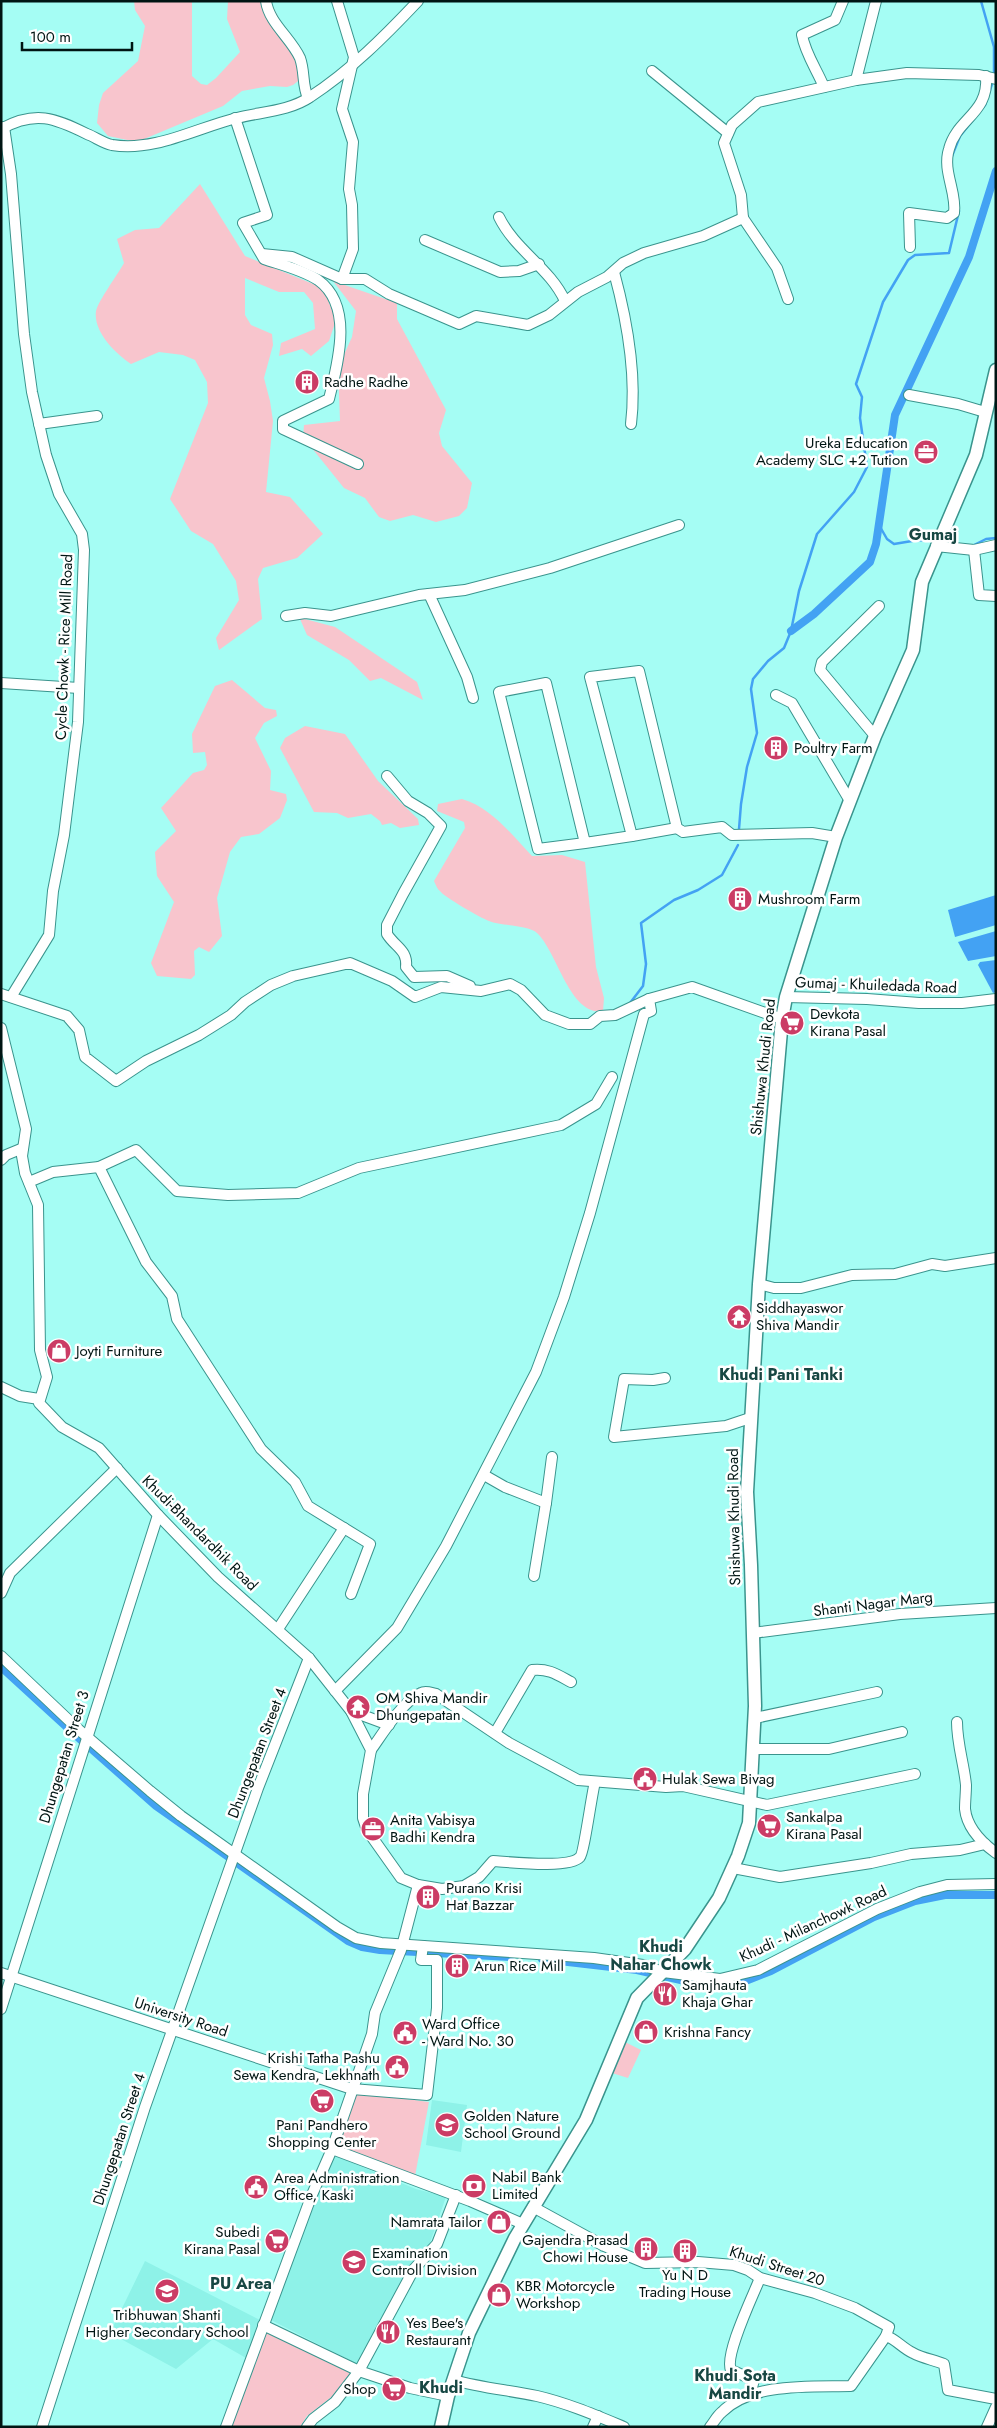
<svg xmlns="http://www.w3.org/2000/svg" width="997" height="2428" font-family="Jost,sans-serif">
<style>
.built{fill:#8ef2e8}
.green{fill:#f8c5cd}
.water{fill:#43a2f3}
.lines{fill:none;stroke-linecap:round;stroke-linejoin:round}
.stream{stroke:#43a2f3;stroke-width:2.5}
.canal{stroke:#43a2f3;stroke-width:8}
.minor-casing{stroke:#3a948d;stroke-width:12}
.major-casing{stroke:#3a948d;stroke-width:15}
.minor{stroke:#fff;stroke-width:10}
.major{stroke:#fff;stroke-width:12}
.labels{text-anchor:middle;stroke-width:5;stroke-linejoin:round;paint-order:stroke}
.poi-label{font-size:15px;fill:#001513;stroke:#fff;text-anchor:start}
.street-label{font-size:15px;fill:#001513;stroke:#fff}
.neighbourhood-label{font-size:16px;font-weight:bold;fill:#174743;stroke:#fff}
</style>
<rect width="100%" height="100%" fill="#a5fdf4"/>
<g class="built">
<polygon points="432,2100 467,2105 461,2152 426,2145"/>
<polygon points="333,2155 416,2189 446,2197 426,2254 357,2364 269,2319 306,2216"/>
<polygon points="145,2261 260,2320 246,2358 213,2339 176,2369 110,2333"/>
</g>
<g class="green">
<polygon points="134,1 192,1 192,76 201,84 207,85 216,78 240,52 227,19 228,1 270,1 299,56 302,78 293,85 287,87 270,86 242,91 223,106 137,142 108,136 97,123 99,105 103,93 138,61 145,26 135,10"/>
<path d="M200,184L245,256L323,288L336,320L329,341L311,356L302,349L279,356L281,343L315,329L313,303L304,292H279L245,278V315L251,325L272,334L273,345L264,378L270,401L273,421L266,492L290,497L323,534L297,558L263,568L258,579L262,619L219,650L216,638L239,600L236,581L213,544L191,531L170,499L208,403L207,382L195,360L183,355L159,352L131,364C116,354 93,332 96,311C98,301 118,274 124,263L117,239L135,230L159,228Z"/>
<polygon points="333,281 397,303 397,319 446,410 439,433 442,446 472,483 467,508 459,516 436,522 413,515 390,521 379,517 365,498 344,488 303,437 304,425 340,421 338,368 352,337 356,311"/>
<polygon points="300,619 305,619 335,627 417,682 423,700 381,678 370,681 349,660 307,635"/>
<polygon points="232,680 265,708 276,710 277,716 264,723 255,738 271,771 270,790 286,794 287,800 280,818 259,834 241,837 230,852 217,898 222,936 209,952 199,947 194,951 195,975 191,979 157,976 151,963 174,902 157,876 155,852 176,831 161,808 193,773 204,770 207,765 205,752 193,753 192,734 215,686"/>
<polygon points="305,726 345,734 378,781 418,819 419,825 400,828 391,823 382,825 380,821 371,814 348,818 337,813 314,812 280,748 285,738"/>
<path d="M462,799C492,808 511,834 532,856L562,855L585,862L596,967L604,998L603,1011C570,1017 557,951 537,933C529,925 501,926 489,921C481,918 444,897 440,891C437,889 436,885 434,881L465,828L464,822L437,811L438,804Z"/>
<polygon points="625,2042 641,2050 628,2078 612,2073"/>
<polygon points="354,2092 429,2102 415,2176 337,2146"/>
<polygon points="265,2329 351,2372 334,2395 307,2416 300,2427 229,2427"/>
</g>
<g class="water">
<polygon points="996,895 996,925 955,937 948,910"/>
<polygon points="996,931 996,956 968,961 958,942"/>
<polygon points="996,960 996,992 993,993 978,965 980,962"/>
</g>
<g class="lines">
<g class="stream">
<polyline points="981,1 994,47 994,73"/>
<polyline points="952,156 960,136 985,105 992,84"/>
<polyline points="879,525 887,539 894,544 918,540 932,541"/>
<polyline points="974,545 986,539 996,538"/>
<polyline points="739,829 741,804 747,767 757,733 751,689 753,679 768,661 784,648 791,631 799,591 817,534 854,492 867,467 860,418 862,397 856,384 883,302 908,260 915,255 949,253 959,211"/>
<polyline points="630,1003 643,986 646,964 641,923 674,900 698,890 722,875 738,845"/>
</g>
<g class="canal">
<polyline points="791,631 814,614 870,562 876,544 895,415 969,257 996,171"/>
<polyline points="1,1667 82,1741"/>
<polyline points="87,1745 156,1806 348,1941 362,1947 380,1950 510,1957"/>
<polyline points="542,1959 637,1970 707,1986 729,1984 748,1980 771,1971 874,1917 915,1901 945,1895 996,1895"/>
</g>
<defs>
<g id="minor">
<path d="M266,1C269,23 291,38 300,58C305,72 302,85 308,98"/>
<polyline points="337,1 354,57 342,109 353,142 349,189 352,205 353,249 342,279"/>
<polyline points="652,71 728,133"/>
<polyline points="856,80 876,1"/>
<path d="M824,87C817,70 805,53 802,35L835,20L843,1"/>
<path d="M235,118L267,215L243,223L264,259C282,265 303,270 318,280C354,306 338,362 329,399L283,421V429L358,464"/>
<polyline points="4,127 11,174 24,334 32,392 46,455 59,494 82,534 84,550 78,722 64,835 53,891 49,935 11,997"/>
<path d="M1,129C35,110 55,118 87,134C95,137 103,143 112,145C155,152 196,128 237,118C260,112 290,111 310,97C350,71 385,36 418,1"/>
<path d="M499,217C515,250 550,268 565,301"/>
<polyline points="743,218 741,195 724,143 732,125 758,102 856,80 907,73 979,75 996,79"/>
<polyline points="743,218 777,268 788,299"/>
<polyline points="425,240 500,272 519,271 539,264"/>
<path d="M910,247L909,213L947,218L954,213C957,192 942,171 949,149C957,118 989,114 986,76"/>
<polyline points="262,254 292,257 342,279 365,279 389,294 459,324 476,316 528,325 549,315 578,292 607,277 623,263 644,253 703,236 743,218"/>
<path d="M614,272C627,320 637,374 631,424"/>
<polyline points="909,395 958,404 985,412"/>
<polyline points="39,424 97,416"/>
<polyline points="936,546 974,550 996,545"/>
<polyline points="974,550 979,595 996,596"/>
<polyline points="429,594 467,677 473,698"/>
<polyline points="286,616 305,613 331,616 419,595 465,590 550,568 679,525"/>
<polyline points="1,683 79,688"/>
<polyline points="776,695 792,703 850,801"/>
<polyline points="875,736 820,670 822,662 879,606"/>
<path d="M387,776L408,801L428,813L441,826L403,894L387,925V934C395,947 408,950 406,967L414,977L447,976L470,986"/>
<polyline points="632,836 677,828"/>
<polyline points="585,843 538,849 499,692 546,683 585,843 632,836 590,677 639,671 677,828 683,832 722,827 732,835 812,833 836,837"/>
<polyline points="1,994 67,1016 79,1030 85,1057 116,1081 146,1061 199,1035 231,1015 245,1002 271,985 293,976 350,963 392,981 415,997 441,987 481,991 510,984 521,990 545,1015 569,1024 590,1024 600,1016 615,1015 649,999 692,987 782,1019"/>
<polyline points="786,997 867,999 919,1003 962,1003 996,999"/>
<path d="M1,1028L26,1129L22,1156L25,1173L38,1205L40,1350L47,1377L39,1403L62,1427L99,1448L158,1515L218,1577L309,1658L351,1711L371,1750L363,1794V1818L367,1830L401,1878L418,1885L442,1889L464,1886L479,1877L493,1861C510,1862 570,1869 580,1857C584,1853 592,1792 595,1782"/>
<polyline points="1,1160 6,1155 23,1148"/>
<polyline points="99,1167 136,1150 177,1191 228,1195 298,1193 359,1168 561,1125 596,1104 612,1077"/>
<polyline points="29,1182 53,1172 99,1167 146,1262 172,1296 177,1319 261,1449 295,1482 308,1506 370,1544 351,1594"/>
<polyline points="759,1284 774,1288 801,1288 852,1275 895,1274 932,1264 945,1266 996,1258"/>
<polyline points="665,1378 653,1380 624,1379 614,1437 726,1426 750,1418"/>
<polyline points="1,1387 20,1396 39,1399"/>
<polyline points="484,1475 505,1487 546,1503 552,1457"/>
<polyline points="534,1576 546,1503"/>
<polyline points="1,1593 10,1573 117,1468"/>
<polyline points="278,1629 344,1528"/>
<polyline points="753,1633 900,1614 996,1608"/>
<polyline points="1,1656 78,1729 150,1791 181,1816 337,1927 356,1938 381,1943 594,1958 643,1965 663,1972 720,1979 758,1970 877,1909 920,1892 947,1885 996,1884"/>
<polyline points="335,1691 397,1628 446,1546 536,1372 564,1297 590,1213 644,1014 651,1011 649,999"/>
<polyline points="351,1711 389,1725"/>
<polyline points="755,1718 877,1692"/>
<path d="M957,1722C957,1744 964,1764 966,1785C966,1793 965,1801 965,1809C967,1828 981,1842 996,1853"/>
<path d="M495,1733L532,1670C548,1668 558,1675 571,1682"/>
<polyline points="754,1749 829,1749 902,1732"/>
<path d="M371,1750C383,1733 402,1702 421,1693C426,1690 431,1693 436,1694L509,1743L578,1780L666,1787L683,1786L767,1805L915,1774"/>
<polyline points="733,1868 780,1877 871,1863 911,1854 960,1850 985,1844"/>
<polyline points="1,1973 352,2089 427,2095 437,2008 437,1960 421,1960 423,1946"/>
<polyline points="1,2009 158,1515"/>
<polyline points="332,2149 470,2201 523,2224"/>
<path d="M533,2207L604,2246L645,2263L698,2262L734,2265L748,2270L760,2278L815,2293L855,2308L889,2327L886,2336L851,2386C812,2387 752,2382 722,2412C717,2416 714,2422 710,2427"/>
<polyline points="263,2325 359,2371 410,2388 448,2396"/>
<path d="M886,2336C896,2339 902,2348 913,2353C922,2358 934,2360 944,2364L948,2390L996,2399"/>
<path d="M454,2380C481,2388 509,2390 537,2396C567,2403 595,2415 624,2427"/>
<path d="M750,2395L754,2380L731,2370C724,2355 753,2296 760,2278"/>
<polyline points="42,2427 145,2107 258,1788 309,1658"/>
<polyline points="226,2427 311,2197 332,2149 372,2034 375,2013 401,1950 418,1885"/>
<polyline points="307,2427 313,2419 335,2402 359,2371 414,2269 437,2244 456,2195"/>
<polyline points="593,2427 598,2416"/>
<polyline points="987,2427 996,2407"/>
</g>
<polyline id="major" points="441,2427 448,2396 469,2333 515,2238 586,2120 637,1998 685,1949 719,1898 738,1856 749,1823 755,1706 751,1565 747,1492 759,1284 782,1019 786,997 836,837 875,736 913,650 922,582 976,455 996,370"/>
</defs>
<use href="#minor" class="minor-casing"/>
<use href="#major" class="major-casing"/>
<use href="#minor" class="minor"/>
<use href="#major" class="major"/>
</g>
<defs>
<symbol id="building-disc" viewBox="-11 -11 22 22"><circle r="9.5" fill="#cb3c65" stroke="#fff"/><path d="M-4-6H4V6H1V3H-1V6H-4ZM-2.5-4.3h1.7v1.8h-1.7ZM.8-4.3h1.7v1.8H.8ZM-2.5-1h1.7V.8h-1.7ZM.8-1h1.7V.8H.8Z" fill="#fff"/></symbol>
<symbol id="office-disc" viewBox="-11 -11 22 22"><circle r="9.5" fill="#cb3c65" stroke="#fff"/><path d="M-6-3h4V-5.5h4V-3h4V5H-6ZM-1-4.5V-3h2v-1.5ZM-6 0V1H6V0Z" fill="#fff"/></symbol>
<symbol id="supermarket-disc" viewBox="-11 -11 22 22"><circle r="9.5" fill="#cb3c65" stroke="#fff"/><path d="M-6-5.5h2.5l.6 2H6L4.5 2H-2.5L-4.4-4H-6ZM-1.5 3.2a1.3 1.3 0 1 0 .1 0ZM3 3.2a1.3 1.3 0 1 0 .1 0Z" fill="#fff"/></symbol>
<symbol id="temple-disc" viewBox="-11 -11 22 22"><circle r="9.5" fill="#cb3c65" stroke="#fff"/><path d="M0-6L5-2H3V0L6.5 2.5H4V6H1.5V3h-3V6H-4V2.5H-6.5L-3 0V-2H-5Z" fill="#fff"/></symbol>
<symbol id="shop-disc" viewBox="-11 -11 22 22"><circle r="9.5" fill="#cb3c65" stroke="#fff"/><path d="M-5-2.5h2.3a2.7 3.5 0 0 1 5.4 0H5L5.5 6h-11ZM-1.5-2.5h3a1.5 2.3 0 0 0-3 0Z" fill="#fff"/></symbol>
<symbol id="civic-disc" viewBox="-11 -11 22 22"><circle r="9.5" fill="#cb3c65" stroke="#fff"/><path d="M-.6-6.5H3V-4.5H.6V-3L4-1V1h2V6H-6V1h2V-1L-.6-3ZM-1.2 2.5V6h2.4V2.5Z" fill="#fff"/></symbol>
<symbol id="restaurant-disc" viewBox="-11 -11 22 22"><circle r="9.5" fill="#cb3c65" stroke="#fff"/><path d="M-5-6h1v4h1v-4h1v4h1v-4h1v5L-1.5 .5V6h-2V.5L-5-1ZM5-6V6H3V1.5H1.5Q1.5-4 5-6Z" fill="#fff"/></symbol>
<symbol id="school-disc" viewBox="-11 -11 22 22"><circle r="9.5" fill="#cb3c65" stroke="#fff"/><path d="M0-5L7-2L0 1L-7-2ZM-4 1L0 2.5L4 1V4Q0 6-4 4Z" fill="#fff"/></symbol>
<symbol id="bank-disc" viewBox="-11 -11 22 22"><circle r="9.5" fill="#cb3c65" stroke="#fff"/><path d="M-6-4H6V4H-6ZM0-2.3a2.3 2.3 0 1 0 0 4.6a2.3 2.3 0 1 0 0-4.6Z" fill="#fff"/></symbol>
<symbol id="university-disc" viewBox="-11 -11 22 22"><circle r="9.5" fill="#cb3c65" stroke="#fff"/><path d="M0-5L7-2L0 1L-7-2ZM-4 1L0 2.5L4 1V4Q0 6-4 4Z" fill="#fff"/></symbol>
</defs>
<g fill-rule="evenodd">
<use href="#building-disc" x="293" y="368" width="28" height="28"/>
<use href="#office-disc" x="912" y="438" width="28" height="28"/>
<use href="#building-disc" x="762" y="734" width="28" height="28"/>
<use href="#building-disc" x="726" y="885" width="28" height="28"/>
<use href="#supermarket-disc" x="778" y="1009" width="28" height="28"/>
<use href="#temple-disc" x="725" y="1303" width="28" height="28"/>
<use href="#shop-disc" x="45" y="1337" width="28" height="28"/>
<use href="#temple-disc" x="344" y="1693" width="28" height="28"/>
<use href="#civic-disc" x="631" y="1765" width="28" height="28"/>
<use href="#supermarket-disc" x="755" y="1812" width="28" height="28"/>
<use href="#office-disc" x="359" y="1815" width="28" height="28"/>
<use href="#building-disc" x="414" y="1883" width="28" height="28"/>
<use href="#building-disc" x="443" y="1952" width="28" height="28"/>
<use href="#restaurant-disc" x="651" y="1980" width="28" height="28"/>
<use href="#shop-disc" x="632" y="2018" width="28" height="28"/>
<use href="#civic-disc" x="391" y="2019" width="28" height="28"/>
<use href="#civic-disc" x="383" y="2053" width="28" height="28"/>
<use href="#supermarket-disc" x="308" y="2087" width="28" height="28"/>
<use href="#school-disc" x="433" y="2111" width="28" height="28"/>
<use href="#bank-disc" x="460" y="2172" width="28" height="28"/>
<use href="#civic-disc" x="242" y="2173" width="28" height="28"/>
<use href="#shop-disc" x="485" y="2208" width="28" height="28"/>
<use href="#supermarket-disc" x="263" y="2227" width="28" height="28"/>
<use href="#building-disc" x="632" y="2235" width="28" height="28"/>
<use href="#building-disc" x="671" y="2237" width="28" height="28"/>
<use href="#university-disc" x="340" y="2248" width="28" height="28"/>
<use href="#school-disc" x="153" y="2277" width="28" height="28"/>
<use href="#shop-disc" x="485" y="2281" width="28" height="28"/>
<use href="#restaurant-disc" x="374" y="2318" width="28" height="28"/>
<use href="#supermarket-disc" x="380" y="2375" width="28" height="28"/>
</g>
<g class="labels">
<g class="poi-label">
<text x="324" y="387">Radhe Radhe</text>
<text x="908" y="448" text-anchor="end">Ureka Education<tspan x="908" dy="17">Academy SLC +2 Tution</tspan></text>
<text x="794" y="753">Poultry Farm</text>
<text x="758" y="904">Mushroom Farm</text>
<text x="810" y="1019">Devkota<tspan x="810" dy="17">Kirana Pasal</tspan></text>
<text x="756" y="1313">Siddhayaswor<tspan x="756" dy="17">Shiva Mandir</tspan></text>
<text x="76" y="1356">Joyti Furniture</text>
<text x="376" y="1703">OM Shiva Mandir<tspan x="376" dy="17">Dhungepatan</tspan></text>
<text x="662" y="1784">Hulak Sewa Bivag</text>
<text x="786" y="1822">Sankalpa<tspan x="786" dy="17">Kirana Pasal</tspan></text>
<text x="390" y="1825">Anita Vabisya<tspan x="390" dy="17">Badhi Kendra</tspan></text>
<text x="446" y="1893">Purano Krisi<tspan x="446" dy="17">Hat Bazzar</tspan></text>
<text x="474" y="1971">Arun Rice Mill</text>
<text x="682" y="1990">Samjhauta<tspan x="682" dy="17">Khaja Ghar</tspan></text>
<text x="422" y="2029">Ward Office<tspan x="422" dy="17">- Ward No. 30</tspan></text>
<text x="664" y="2037">Krishna Fancy</text>
<text x="380" y="2063" text-anchor="end">Krishi Tatha Pashu<tspan x="380" dy="17">Sewa Kendra, Lekhnath</tspan></text>
<text x="464" y="2121">Golden Nature<tspan x="464" dy="17">School Ground</tspan></text>
<text x="322" y="2130" text-anchor="middle">Pani Pandhero<tspan x="322" dy="17">Shopping Center</tspan></text>
<text x="492" y="2182">Nabil Bank<tspan x="492" dy="17">Limited</tspan></text>
<text x="274" y="2183">Area Administration<tspan x="274" dy="17">Office, Kaski</tspan></text>
<text x="482" y="2227" text-anchor="end">Namrata Tailor</text>
<text x="260" y="2237" text-anchor="end">Subedi<tspan x="260" dy="17">Kirana Pasal</tspan></text>
<text x="628" y="2245" text-anchor="end">Gajendra Prasad<tspan x="628" dy="17">Chowi House</tspan></text>
<text x="372" y="2258">Examination<tspan x="372" dy="17">Controll Division</tspan></text>
<text x="685" y="2280" text-anchor="middle">Yu N D<tspan x="685" dy="17">Trading House</tspan></text>
<text x="516" y="2291">KBR Motorcycle<tspan x="516" dy="17">Workshop</tspan></text>
<text x="167" y="2320" text-anchor="middle">Tribhuwan Shanti<tspan x="167" dy="17">Higher Secondary School</tspan></text>
<text x="406" y="2328">Yes Bee's<tspan x="406" dy="17">Restaurant</tspan></text>
<text x="376" y="2394" text-anchor="end">Shop</text>
</g>
<g class="street-label">
<text transform="translate(64 647) rotate(-88)" y="5">Cycle Chowk - Rice Mill Road</text>
<text transform="translate(876 985) rotate(2)" y="5">Gumaj - Khuiledada Road</text>
<text transform="translate(763 1067) rotate(-84)" y="5">Shishuwa Khudi Road</text>
<text transform="translate(734 1517) rotate(-91)" y="5">Shishuwa Khudi Road</text>
<text transform="translate(200 1533) rotate(45)" y="5">Khudi-Bhandardhik Road</text>
<text transform="translate(873 1604) rotate(-7)" y="5">Shanti Nagar Marg</text>
<text transform="translate(257 1753) rotate(-69)" y="5">Dhungepatan Street 4</text>
<text transform="translate(64 1757) rotate(-73)" y="5">Dhungepatan Street 3</text>
<text transform="translate(813 1924) rotate(-25)" y="5">Khudi - Milanchowk Road</text>
<text transform="translate(181 2017) rotate(18)" y="5">University Road</text>
<text transform="translate(119 2139) rotate(-72)" y="5">Dhungepatan Street 4</text>
<text transform="translate(777 2266) rotate(18)" y="5">Khudi Street 20</text>
</g>
<g class="neighbourhood-label">
<text x="933" y="540">Gumaj</text>
<text x="781" y="1380">Khudi Pani Tanki</text>
<text x="661" y="1952">Khudi<tspan x="661" dy="18">Nahar Chowk</tspan></text>
<text x="241" y="2289">PU Area</text>
<text x="735" y="2381">Khudi Sota<tspan x="735" dy="18">Mandir</tspan></text>
<text x="441" y="2393">Khudi</text>
</g>
</g>
<rect width="997" height="2428" fill="none" stroke="#001513" stroke-width="5"/>
<path d="M22 42v8h110v-8" fill="none" stroke="#001513" stroke-width="2.5"/>
<text x="30" y="42" font-size="15" fill="#001513" stroke="#ffffff" stroke-width="4" paint-order="stroke">100 m</text>
</svg>
